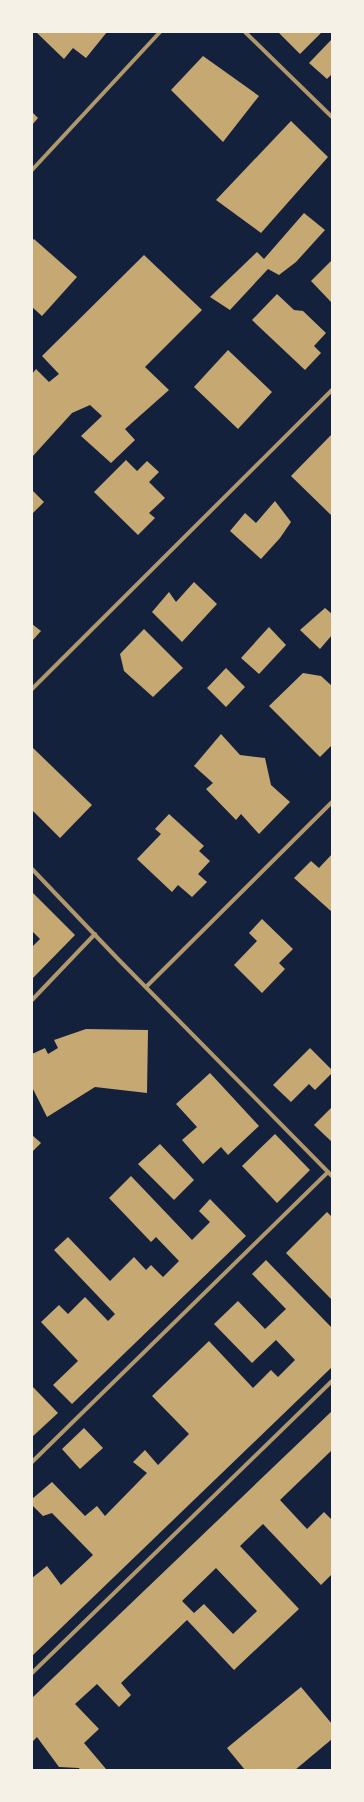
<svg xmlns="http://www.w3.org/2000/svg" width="364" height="1802" font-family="'Roboto Serif',serif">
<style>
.building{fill:#c6a872;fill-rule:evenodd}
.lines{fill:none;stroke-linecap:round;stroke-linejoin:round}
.minor{stroke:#b1986c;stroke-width:4}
</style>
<rect width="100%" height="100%" fill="#14213d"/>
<g class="building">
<polygon points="36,32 107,32 86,58 73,48 64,59"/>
<polygon points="278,32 322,32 300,54"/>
<polygon points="332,39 332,74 327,79 309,63"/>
<polygon points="203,56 259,96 223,142 171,90"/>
<polygon points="32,112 38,118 32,125"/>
<polygon points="291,121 328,157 261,233 216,200"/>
<polygon points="304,213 325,230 296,262 279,275 268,269 230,310 210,297 257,252 264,259"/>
<polygon points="34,239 77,277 42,316 32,307 32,241"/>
<polygon points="144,255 202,310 145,367 169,390 125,429 135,440 111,463 81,436 102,416 90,405 72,413 32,457 32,374 36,369 49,382 59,374 42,356"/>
<polygon points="332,260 332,303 311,281"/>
<polygon points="277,294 294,310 303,311 326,333 314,346 321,353 305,370 252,320"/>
<polygon points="228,350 272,392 238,429 194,387"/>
<polygon points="332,434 332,514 331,515 291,476"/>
<polygon points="126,460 137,471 147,461 159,472 149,482 165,498 149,513 155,518 138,535 94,492"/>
<polygon points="32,490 44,502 32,514"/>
<polygon points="275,501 291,522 280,538 261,559 230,531 245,513 256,523"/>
<polygon points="194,582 217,604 182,642 152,612 169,592 176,602"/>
<polygon points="325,608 332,614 332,635 320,649 300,630"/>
<polygon points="32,624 41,631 32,641"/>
<polygon points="269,627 286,645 259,674 241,658"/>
<polygon points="144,629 183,668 153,697 124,671 120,654"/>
<polygon points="226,668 245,687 226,707 207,688"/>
<polygon points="303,673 321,676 332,686 332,745 320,757 269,706"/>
<polygon points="221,734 240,755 265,758 271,785 290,802 259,834 241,814 236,820 206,789 213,783 194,766"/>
<polygon points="32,747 92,805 60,838 32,810"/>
<polygon points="169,814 204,846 199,851 210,861 198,874 207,882 192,897 178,885 172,892 137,859 161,834 155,829"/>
<polygon points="332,854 332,912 294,878 311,861 319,868"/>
<polygon points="32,892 75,935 32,979 32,947 40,939 32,931"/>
<polygon points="262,919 293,949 279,963 285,969 262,993 234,965 257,941 249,933"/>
<polygon points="86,1029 148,1030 147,1093 95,1087 47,1117 32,1087 32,1054 45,1048 48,1054 58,1048 54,1040"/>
<polygon points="310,1048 332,1070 332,1073 315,1090 309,1084 291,1102 273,1085"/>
<polygon points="210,1073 259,1126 228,1155 221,1147 203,1164 182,1140 197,1127 176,1104"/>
<polygon points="332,1107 332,1142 314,1125"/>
<polygon points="275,1134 310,1170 277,1203 242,1166"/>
<polygon points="32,1135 41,1143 32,1152"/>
<polygon points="160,1144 194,1180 174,1200 138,1164"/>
<polygon points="131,1176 192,1240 210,1222 199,1211 210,1199 246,1236 72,1404 53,1385 78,1361 41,1322 59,1305 68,1314 85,1297 108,1321 115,1314 54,1250 68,1237 110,1281 134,1257 146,1270 151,1265 163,1277 179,1261 156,1237 151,1242 109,1198"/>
<polygon points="327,1212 332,1217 332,1300 286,1253"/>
<polygon points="266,1260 332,1328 332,1367 32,1656 32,1578 47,1566 61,1585 93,1555 52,1513 43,1516 32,1505 32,1499 52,1482 85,1516 97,1506 105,1516 147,1473 133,1462 145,1450 158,1465 189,1434 152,1396 209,1341 253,1388 271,1370 278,1377 295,1360 276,1340 252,1363 214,1324 238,1301 265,1329 286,1309 252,1274"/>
<polygon points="32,1386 58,1413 32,1437"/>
<path d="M332,1411V1450L280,1500L307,1529L324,1512L332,1520V1574L321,1585L263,1524L240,1546L299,1609L234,1670L187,1620L121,1683L131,1695L119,1707L97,1684L75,1704L99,1729L84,1743L106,1769L80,1770L79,1768L59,1767L37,1737L32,1742V1698ZM216,1568L257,1611L233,1634L204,1604L194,1613L182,1601Z"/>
<polygon points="84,1428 103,1448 80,1469 62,1449"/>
<polygon points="301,1687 332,1724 332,1739 295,1770 245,1770 227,1748"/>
</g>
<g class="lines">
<g class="minor">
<polyline points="245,32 332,117"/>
<polyline points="32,170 160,32"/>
<polyline points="32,689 332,390"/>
<polyline points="32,869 117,958 332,1176"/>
<polyline points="146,987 332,802"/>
<polyline points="32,1000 95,934"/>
<polyline points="32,1462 328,1172"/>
<polyline points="32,1673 332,1381"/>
</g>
</g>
<rect width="364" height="1802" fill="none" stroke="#f6f1e7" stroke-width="66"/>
</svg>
